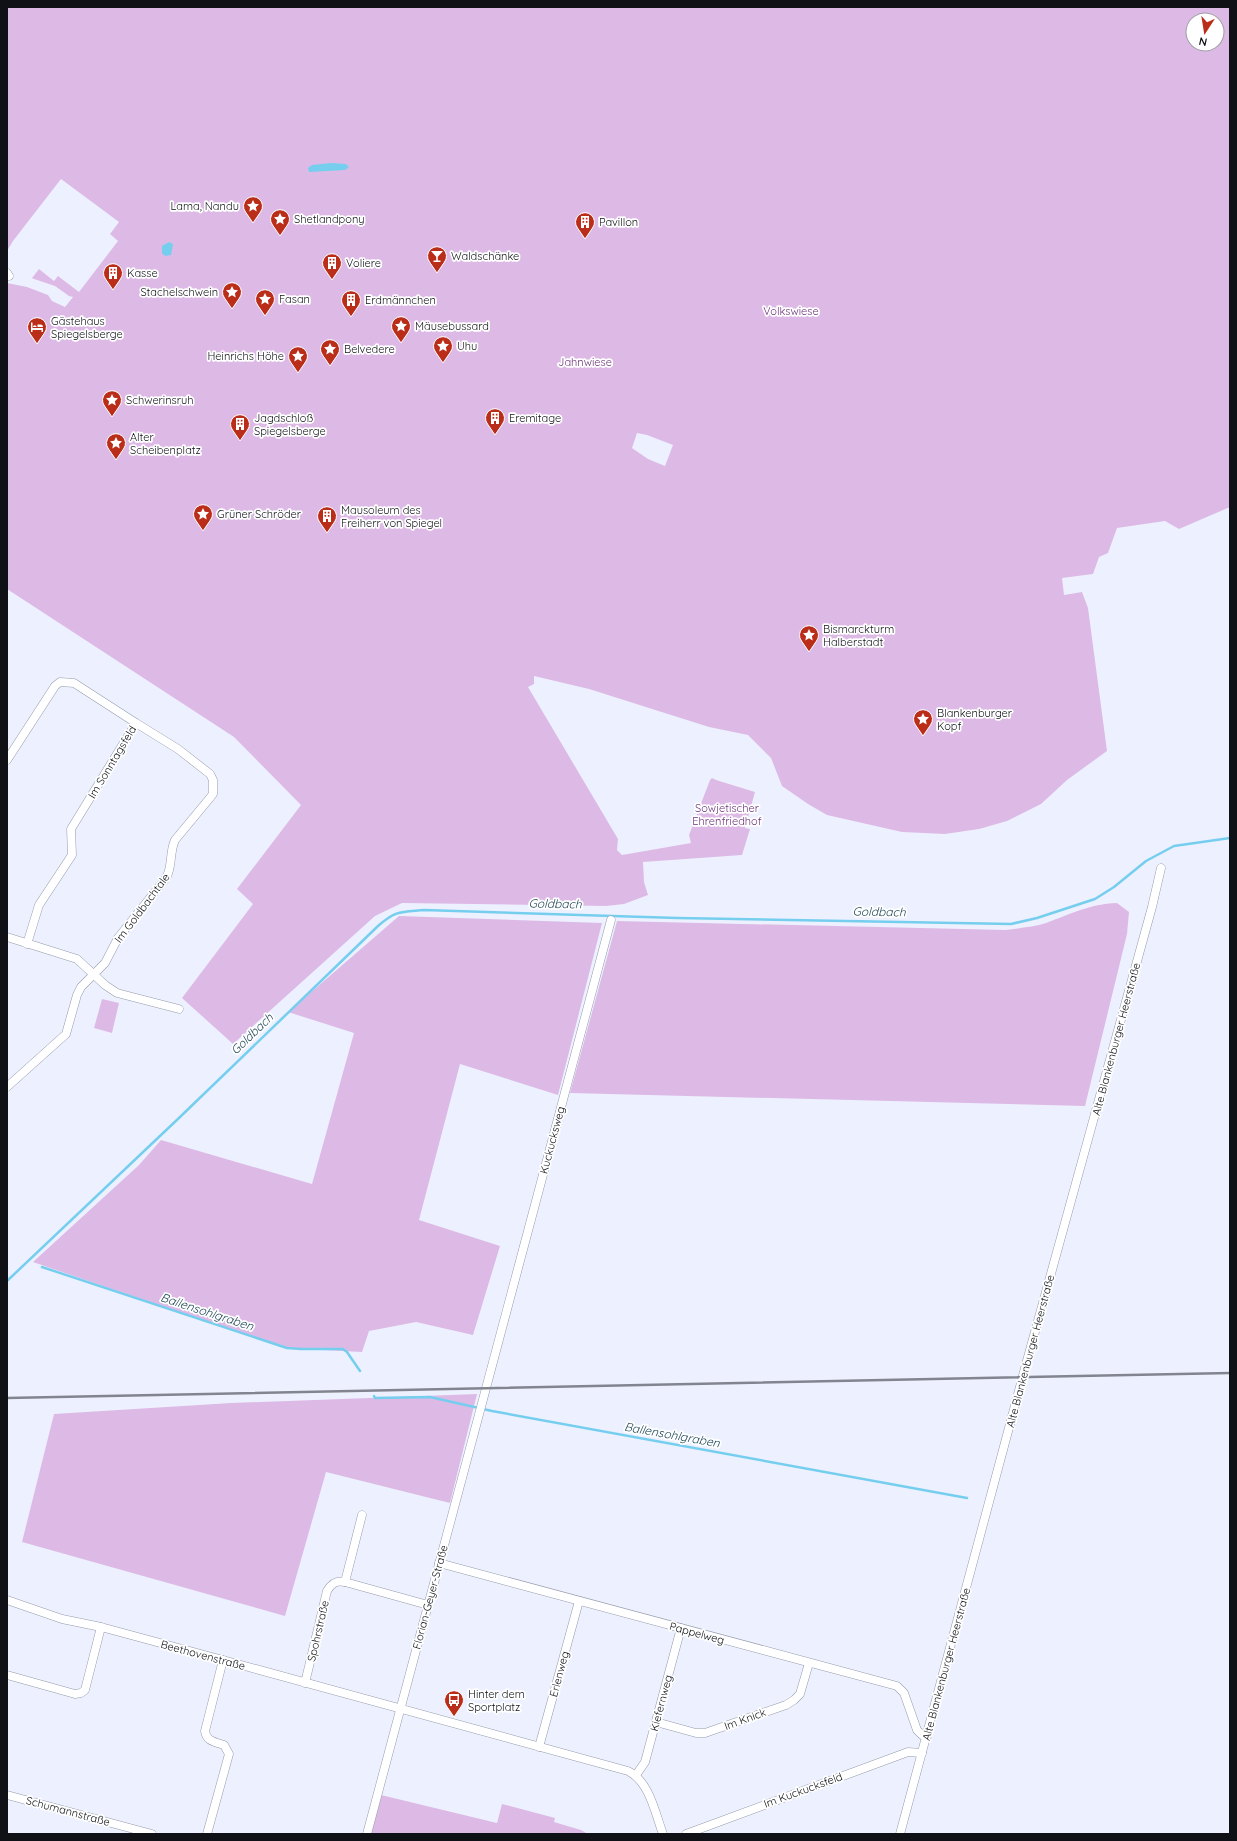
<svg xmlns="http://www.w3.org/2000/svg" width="1237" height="1841" font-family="Quicksand,sans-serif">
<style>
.green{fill:#ddbae6;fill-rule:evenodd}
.water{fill:#76ceef}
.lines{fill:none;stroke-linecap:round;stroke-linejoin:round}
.stream{stroke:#76ceef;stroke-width:2.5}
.minor-casing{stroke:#969bab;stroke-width:9}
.minor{stroke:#fff;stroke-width:8}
.rail{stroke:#82858f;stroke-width:2.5}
.labels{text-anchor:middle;stroke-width:3.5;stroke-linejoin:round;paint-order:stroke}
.poi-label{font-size:11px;fill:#0f1116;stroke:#fff;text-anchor:start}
.park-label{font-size:11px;fill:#6a3278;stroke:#fff}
.street-label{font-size:11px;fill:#0f1116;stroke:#fff}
.water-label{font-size:12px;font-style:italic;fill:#234b59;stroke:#fff}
</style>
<rect width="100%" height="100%" fill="#edf1ff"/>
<g class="green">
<path d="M7,7H1230V507L1179,529L1165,521L1117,528L1108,553L1099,557L1093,574L1062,578L1064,595L1082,592L1088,608L1107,751L1067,780L1041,804L1007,821L979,829L945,834L902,832L827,815L808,804L782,786L771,758L748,735L709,727L589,689L534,676V684L528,687L618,839L617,850L622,855L691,843L689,835L710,780L712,778L716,780L755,792L745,828L750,829L742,855L643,862L644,882L648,895L624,904L606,906L402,903L375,916L233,1044L182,998L253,904L237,889L301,805L234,737L7,589V283L27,287L48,295L52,301L65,307L73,297L69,296L55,286L34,279L32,278L39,269L54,281L58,276L79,292L118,241L110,234L119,222L61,179L13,241L7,251ZM1193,20H1217V44H1193ZM637,433L647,435L673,445L665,466L648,459L632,448Z"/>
<path d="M1117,903L1129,912L1127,934L1085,1106L570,1093L617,921L1006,930C1019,928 1034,927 1046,923C1071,914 1089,904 1117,903Z"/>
<polygon points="399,916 602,923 558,1095 460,1064 419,1220 500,1246 473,1335 416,1322 369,1331 362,1352 284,1348 33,1262 139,1165 161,1140 312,1184 354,1033 288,1012"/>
<polygon points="102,999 119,1003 112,1033 94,1028"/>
<polygon points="477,1394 450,1503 326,1472 285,1616 22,1542 54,1414 231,1403"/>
<polygon points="381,1795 497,1823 502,1804 555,1818 554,1822 581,1830 588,1834 371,1834"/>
</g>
<g class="water">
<polygon points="331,163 346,164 349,167 345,170 309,172 308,168 312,165"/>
<polygon points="169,242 173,244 171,255 165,256 162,253 162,246"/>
</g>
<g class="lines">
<g class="stream">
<polyline points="42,1267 287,1348 301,1349 343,1349 347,1352 360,1371"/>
<path d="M7,1281L180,1117L378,926C396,910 401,912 424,910L677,918L1011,924L1037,918L1095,899L1114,887L1146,861L1174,846L1230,838"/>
<polyline points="374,1396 375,1398 430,1397 492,1411 967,1498"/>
</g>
<defs>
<g id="minor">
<polyline points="7,273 9,276"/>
<polyline points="7,760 55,686 60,682 74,683 136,723 71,829 72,855 39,905 27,944"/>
<polyline points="7,937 77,959 105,985 117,993 179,1009"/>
<path d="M7,1087L66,1034L77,995L81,987L105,963L118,938L166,878C173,866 169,853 175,840L209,799L213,794V780L210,774L178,749L136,723"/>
<polyline points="439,1563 897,1686 904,1693 917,1730 922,1735 927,1736"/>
<polyline points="345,1582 362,1515"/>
<path d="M7,1600L62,1619L101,1627L223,1660L628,1771C650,1782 655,1813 663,1834"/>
<polyline points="7,1675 75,1694 81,1693 85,1690 101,1627"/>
<path d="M305,1683L327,1591C331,1584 336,1580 345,1582L428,1605"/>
<polyline points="656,1722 696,1733 705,1733 786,1705 794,1700 800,1694 809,1663"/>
<polyline points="539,1747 579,1601"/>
<polyline points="636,1775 645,1762 681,1628"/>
<polyline points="7,1795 152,1834"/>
<path d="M207,1834L229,1754L224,1745C215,1742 206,1741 205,1731L223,1660"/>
<polyline points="367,1834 611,920"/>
<polyline points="686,1834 908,1752 922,1753"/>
<polyline points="900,1834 1025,1368 1152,907 1161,868"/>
</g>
</defs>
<use href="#minor" class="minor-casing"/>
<use href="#minor" class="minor"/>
<polyline class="rail" points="7,1398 1230,1373"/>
</g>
<defs>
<symbol id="sight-pin" viewBox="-11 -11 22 30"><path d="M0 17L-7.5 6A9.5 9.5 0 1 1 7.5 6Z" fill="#ba2e19" stroke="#fff"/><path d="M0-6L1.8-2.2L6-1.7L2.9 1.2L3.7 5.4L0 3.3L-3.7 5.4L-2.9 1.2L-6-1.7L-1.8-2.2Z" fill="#fff"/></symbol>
<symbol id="building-pin" viewBox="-11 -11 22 30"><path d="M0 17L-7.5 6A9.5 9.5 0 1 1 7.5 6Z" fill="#ba2e19" stroke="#fff"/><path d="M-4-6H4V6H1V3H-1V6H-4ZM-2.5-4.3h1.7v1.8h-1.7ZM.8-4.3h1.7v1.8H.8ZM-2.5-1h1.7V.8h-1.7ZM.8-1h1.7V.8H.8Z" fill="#fff"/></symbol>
<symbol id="bar-pin" viewBox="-11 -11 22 30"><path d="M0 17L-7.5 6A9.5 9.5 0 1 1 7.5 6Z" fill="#ba2e19" stroke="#fff"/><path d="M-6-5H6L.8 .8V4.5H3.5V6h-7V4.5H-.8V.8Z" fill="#fff"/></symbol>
<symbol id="hotel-pin" viewBox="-11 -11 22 30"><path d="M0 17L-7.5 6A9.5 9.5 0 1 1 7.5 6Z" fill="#ba2e19" stroke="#fff"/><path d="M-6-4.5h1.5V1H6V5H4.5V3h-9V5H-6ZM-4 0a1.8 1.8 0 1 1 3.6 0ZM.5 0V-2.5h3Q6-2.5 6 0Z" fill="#fff"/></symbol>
<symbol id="bus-pin" viewBox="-11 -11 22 30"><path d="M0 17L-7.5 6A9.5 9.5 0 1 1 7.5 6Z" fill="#ba2e19" stroke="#fff"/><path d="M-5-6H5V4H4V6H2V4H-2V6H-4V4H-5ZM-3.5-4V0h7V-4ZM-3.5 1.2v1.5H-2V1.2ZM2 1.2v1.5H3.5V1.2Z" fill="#fff"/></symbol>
</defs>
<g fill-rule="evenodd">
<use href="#sight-pin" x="242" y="195" width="22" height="30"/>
<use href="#sight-pin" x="269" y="208" width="22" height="30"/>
<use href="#building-pin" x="574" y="211" width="22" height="30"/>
<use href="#bar-pin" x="426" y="245" width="22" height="30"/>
<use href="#building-pin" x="321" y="252" width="22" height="30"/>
<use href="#building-pin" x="102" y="262" width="22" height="30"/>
<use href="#sight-pin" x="221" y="281" width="22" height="30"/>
<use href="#sight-pin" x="254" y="288" width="22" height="30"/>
<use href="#building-pin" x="340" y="289" width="22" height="30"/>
<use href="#sight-pin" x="390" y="315" width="22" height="30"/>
<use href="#hotel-pin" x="26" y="316" width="22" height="30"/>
<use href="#sight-pin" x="432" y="335" width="22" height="30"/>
<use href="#sight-pin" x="319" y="338" width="22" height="30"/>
<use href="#sight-pin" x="287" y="345" width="22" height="30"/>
<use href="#sight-pin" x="101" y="389" width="22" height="30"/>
<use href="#building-pin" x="484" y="407" width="22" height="30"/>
<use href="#building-pin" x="229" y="413" width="22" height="30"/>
<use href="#sight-pin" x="105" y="432" width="22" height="30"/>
<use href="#sight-pin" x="192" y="503" width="22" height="30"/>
<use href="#building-pin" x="316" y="505" width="22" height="30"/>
<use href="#sight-pin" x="798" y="624" width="22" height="30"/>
<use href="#sight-pin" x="912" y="708" width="22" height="30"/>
<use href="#bus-pin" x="443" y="1689" width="22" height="30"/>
</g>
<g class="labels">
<g class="poi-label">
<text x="239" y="210" text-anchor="end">Lama, Nandu</text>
<text x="294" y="223">Shetlandpony</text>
<text x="599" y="226">Pavillon</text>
<text x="451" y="260">Waldschänke</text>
<text x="346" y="267">Voliere</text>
<text x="127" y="277">Kasse</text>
<text x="218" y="296" text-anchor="end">Stachelschwein</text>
<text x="279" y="303">Fasan</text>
<text x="365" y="304">Erdmännchen</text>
<text x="51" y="325">Gästehaus<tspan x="51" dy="13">Spiegelsberge</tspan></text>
<text x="415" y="330">Mäusebussard</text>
<text x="457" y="350">Uhu</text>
<text x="344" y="353">Belvedere</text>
<text x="284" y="360" text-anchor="end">Heinrichs Höhe</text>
<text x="126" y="404">Schwerinsruh</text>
<text x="254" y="422">Jagdschloß<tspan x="254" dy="13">Spiegelsberge</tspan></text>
<text x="509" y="422">Eremitage</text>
<text x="130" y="441">Alter<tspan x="130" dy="13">Scheibenplatz</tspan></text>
<text x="341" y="514">Mausoleum des<tspan x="341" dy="13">Freiherr von Spiegel</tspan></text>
<text x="217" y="518">Grüner Schröder</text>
<text x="823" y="633">Bismarckturm<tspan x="823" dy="13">Halberstadt</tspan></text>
<text x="937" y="717">Blankenburger<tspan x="937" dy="13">Kopf</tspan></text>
<text x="468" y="1698">Hinter dem<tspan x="468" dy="13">Sportplatz</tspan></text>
</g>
<g class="park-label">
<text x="791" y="315">Volkswiese</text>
<text x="585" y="366">Jahnwiese</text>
<text x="727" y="812">Sowjetischer<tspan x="727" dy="13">Ehrenfriedhof</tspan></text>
</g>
<g class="street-label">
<text transform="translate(112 762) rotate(-59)" y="4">Im Sonntagsfeld</text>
<text transform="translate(142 908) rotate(-53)" y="4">Im Goldbachtale</text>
<text transform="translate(1116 1039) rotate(-75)" y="4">Alte Blankenburger Heerstraße</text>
<text transform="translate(552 1140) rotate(-75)" y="4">Kuckucksweg</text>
<text transform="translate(1030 1351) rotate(-75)" y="4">Alte Blankenburger Heerstraße</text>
<text transform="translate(430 1597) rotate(-75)" y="4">Florian-Geyer-Straße</text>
<text transform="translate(318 1631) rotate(-77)" y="4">Spohrstraße</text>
<text transform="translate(697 1633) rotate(15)" y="4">Pappelweg</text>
<text transform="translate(203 1655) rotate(15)" y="4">Beethovenstraße</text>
<text transform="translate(946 1664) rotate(-75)" y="4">Alte Blankenburger Heerstraße</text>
<text transform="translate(559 1674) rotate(-75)" y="4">Erlenweg</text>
<text transform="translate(661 1703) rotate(-75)" y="4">Kiefernweg</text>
<text transform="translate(745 1719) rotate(-20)" y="4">Im Knick</text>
<text transform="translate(803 1790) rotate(-20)" y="4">Im Kuckucksfeld</text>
<text transform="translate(68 1811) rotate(15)" y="4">Schumannstraße</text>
</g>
<g class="water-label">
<text transform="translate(555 904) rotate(1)" y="4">Goldbach</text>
<text transform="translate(879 912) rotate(1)" y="4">Goldbach</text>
<text transform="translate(252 1034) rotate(-44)" y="4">Goldbach</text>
<text transform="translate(207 1312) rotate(18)" y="4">Ballensohlgraben</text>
<text transform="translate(672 1435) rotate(10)" y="4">Ballensohlgraben</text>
</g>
</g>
<rect width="1237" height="1841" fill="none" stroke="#0f1116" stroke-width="16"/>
<g transform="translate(1205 32) rotate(192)"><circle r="19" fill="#ffffff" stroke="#9fa0a2"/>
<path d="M0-3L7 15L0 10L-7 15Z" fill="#ba2e19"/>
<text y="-6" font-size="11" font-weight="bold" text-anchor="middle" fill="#0f1116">N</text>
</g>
</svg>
